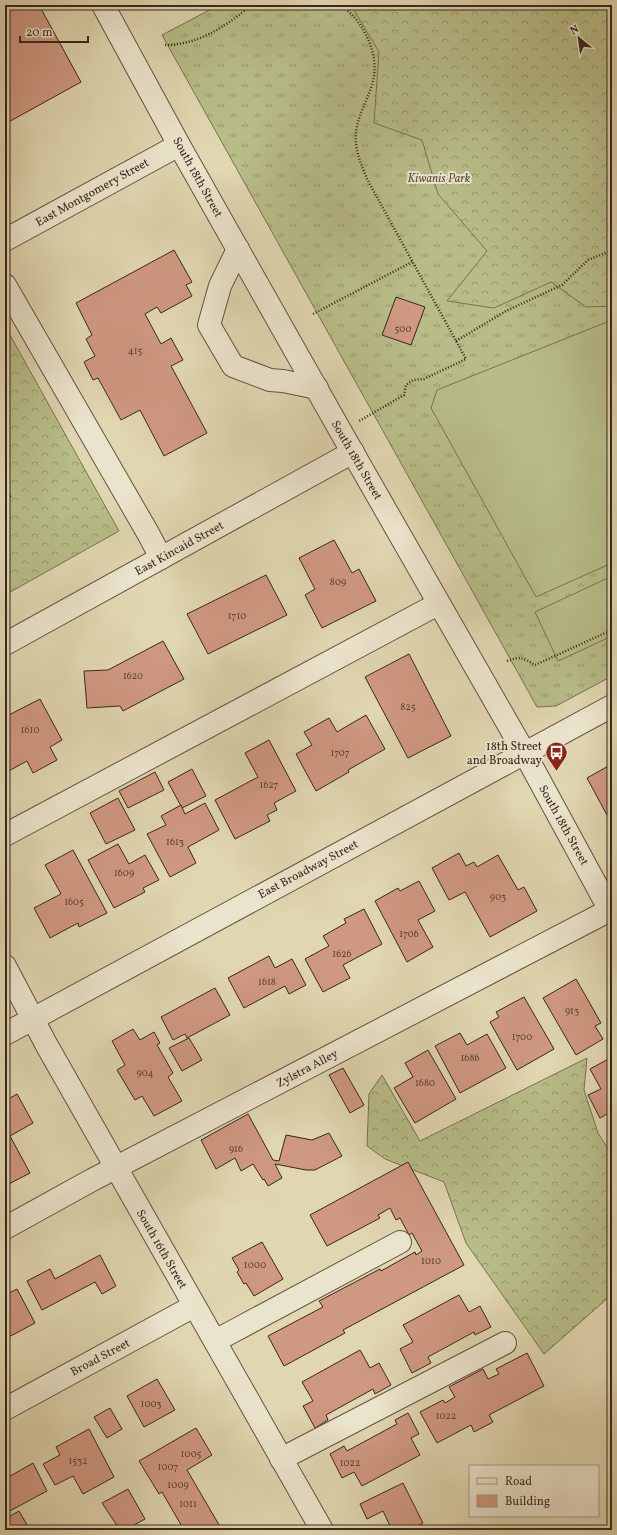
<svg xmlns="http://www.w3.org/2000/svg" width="617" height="1535" font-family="Vollkorn,serif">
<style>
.grass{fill:url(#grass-tufts);stroke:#787252}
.forest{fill:url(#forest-crowns);stroke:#787252}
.pitch{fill:#b7bc88;stroke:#787252}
.building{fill:#cf9881;stroke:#38271b}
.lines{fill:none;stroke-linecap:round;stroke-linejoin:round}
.minor-casing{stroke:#625340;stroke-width:24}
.path{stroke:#38271b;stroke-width:2.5;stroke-dasharray:1 2;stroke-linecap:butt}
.minor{stroke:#ebe4cc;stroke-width:22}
.labels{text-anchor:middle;stroke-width:4;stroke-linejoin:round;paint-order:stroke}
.number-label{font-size:10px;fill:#5e4334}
.street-label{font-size:12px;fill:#38271b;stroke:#ebe4cc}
.park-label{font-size:12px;font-style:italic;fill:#584c36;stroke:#ebe4cc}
.poi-label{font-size:12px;fill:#38271b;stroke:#ebe4cc;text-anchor:end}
</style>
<defs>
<pattern id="grass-tufts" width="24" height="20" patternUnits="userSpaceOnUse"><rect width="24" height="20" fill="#b7bc88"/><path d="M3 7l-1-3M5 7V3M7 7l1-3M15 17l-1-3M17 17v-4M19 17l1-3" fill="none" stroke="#96996e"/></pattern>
<pattern id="forest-crowns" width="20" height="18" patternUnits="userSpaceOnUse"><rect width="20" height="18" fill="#b7bc88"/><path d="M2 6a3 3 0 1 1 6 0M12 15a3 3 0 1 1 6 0" fill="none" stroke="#96996e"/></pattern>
</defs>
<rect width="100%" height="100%" fill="#e0d6b0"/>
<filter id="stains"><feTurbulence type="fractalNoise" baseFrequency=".005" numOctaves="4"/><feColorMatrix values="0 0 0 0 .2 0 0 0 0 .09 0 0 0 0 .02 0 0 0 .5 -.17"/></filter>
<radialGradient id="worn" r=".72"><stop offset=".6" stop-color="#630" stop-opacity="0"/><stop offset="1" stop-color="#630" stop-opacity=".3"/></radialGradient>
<polygon class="grass" points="219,5 612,5 612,676 556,706 537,707 162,35"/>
<g class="forest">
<polygon points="351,5 612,5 612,306 586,307 551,282 494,308 447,301 487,251 438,194 422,140 374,123 379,52"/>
<polygon points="5,326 119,531 5,595"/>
<polygon points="587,1058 584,1090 598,1133 612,1155 612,1298 609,1297 544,1354 466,1243 444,1182 385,1159 367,1146 369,1094 382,1075 420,1141"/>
</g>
<g class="pitch">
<polygon points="612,320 612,563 536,597 431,408 437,390"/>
<polygon points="612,576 612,636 558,661 535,612"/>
</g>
<g class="building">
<polygon points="7,5 39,5 81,82 5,124 5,10 9,8"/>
<polygon points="174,250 192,282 186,285 192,296 161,313 157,307 145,314 161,344 171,338 183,360 171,366 207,433 164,456 140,410 121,420 98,378 93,380 84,362 95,356 86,339 92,335 76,303"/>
<polygon points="396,297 425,307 411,345 382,335"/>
<polygon points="5,486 11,497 5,501"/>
<polygon points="334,540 352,573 359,569 376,601 322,628 305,595 315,589 299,558"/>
<polygon points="266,575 287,615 208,654 187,614"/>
<polygon points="163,641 184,679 123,711 120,706 87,708 84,671 108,670"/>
<polygon points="409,654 451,736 408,758 365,677"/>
<polygon points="40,699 62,740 50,747 57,760 33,773 27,761 5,773 5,717"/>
<polygon points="366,715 385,749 348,770 349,772 316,791 296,754 312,745 304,732 329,718 337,732"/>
<polygon points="269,740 296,791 274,803 277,810 267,815 270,821 235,839 215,800 258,777 245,753"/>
<polygon points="612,764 612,815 608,817 587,778"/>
<polygon points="192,769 206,796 182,808 168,782"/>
<polygon points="155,772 164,790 128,808 119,791"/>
<polygon points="118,798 135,830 106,844 90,813"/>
<polygon points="205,803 219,830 188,847 196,863 170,877 147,834 166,825 161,816 181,805 185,814"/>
<polygon points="118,844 129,864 145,855 159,880 143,888 145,892 114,908 88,860"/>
<polygon points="73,850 107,913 79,927 78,923 50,938 34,908 61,894 45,865"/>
<polygon points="459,853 466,866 474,862 477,867 498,855 518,890 524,887 537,911 490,937 465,892 449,900 432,868"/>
<polygon points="419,881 435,911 418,920 433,947 407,962 375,901 398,888 400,891"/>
<polygon points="364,909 382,944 343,965 350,978 323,992 305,959 329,946 323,936 346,923 344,919"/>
<polygon points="269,956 275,968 292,959 306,985 289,994 285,986 244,1008 228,978"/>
<polygon points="576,979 601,1023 595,1026 603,1039 576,1055 543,998"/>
<polygon points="215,988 230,1015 187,1038 185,1034 173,1040 161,1017"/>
<polygon points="524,997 554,1049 517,1070 490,1022 499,1017 496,1012"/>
<polygon points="133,1029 140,1040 154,1032 160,1043 157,1045 173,1073 168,1077 182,1101 154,1116 142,1096 135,1100 117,1070 125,1065 112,1041"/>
<polygon points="460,1033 467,1045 487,1034 506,1068 460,1093 435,1046"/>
<polygon points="189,1038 202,1060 182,1071 169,1048"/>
<polygon points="428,1050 456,1099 415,1123 394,1088 413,1077 405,1063"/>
<polygon points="612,1057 612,1111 600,1118 588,1095 601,1089 590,1069"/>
<polygon points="343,1068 364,1105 350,1113 329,1075"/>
<polygon points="17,1094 33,1123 10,1136 30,1173 5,1186 5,1101"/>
<polygon points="248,1114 273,1160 279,1161 286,1135 312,1140 329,1133 342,1156 315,1170 306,1170 275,1164 282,1178 268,1186 264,1179 263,1180 253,1164 241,1171 235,1158 216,1169 201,1140"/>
<polygon points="408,1162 464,1265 343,1330 345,1333 284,1366 268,1336 323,1307 319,1301 380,1269 381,1271 415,1252 416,1255 422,1251 412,1233 409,1235 400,1218 396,1220 390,1208 378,1215 380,1218 327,1246 310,1215"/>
<polygon points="262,1242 283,1279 254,1296 246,1283 244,1284 237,1272 239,1270 232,1258"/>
<polygon points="100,1255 116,1286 102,1294 95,1282 42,1310 27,1281 50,1269 55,1279"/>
<polygon points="17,1289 35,1323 5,1339 5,1295"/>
<polygon points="459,1295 469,1312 480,1306 491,1327 475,1335 474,1332 428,1357 431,1363 412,1373 400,1349 413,1342 403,1325"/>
<polygon points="360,1350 370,1368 379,1363 391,1385 375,1394 373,1389 326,1415 328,1420 315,1428 303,1406 313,1401 302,1382"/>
<polygon points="527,1353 544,1386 489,1415 493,1422 474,1432 471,1425 437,1443 420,1412 443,1400 445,1403 455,1397 449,1387 483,1369 488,1379 499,1374 496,1369"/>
<polygon points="157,1379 175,1410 144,1427 127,1396"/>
<polygon points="110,1408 122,1429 107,1438 94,1417"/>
<polygon points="408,1413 419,1434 411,1438 420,1455 362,1486 354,1472 342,1478 330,1454 344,1446 347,1451 397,1424 395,1420"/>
<polygon points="196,1428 212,1455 187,1470 222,1530 184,1530 162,1492 159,1494 139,1461"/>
<polygon points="89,1429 114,1477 83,1494 73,1476 55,1485 43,1464 60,1455 56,1447"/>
<polygon points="33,1463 47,1491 6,1513 5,1510 5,1479"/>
<polygon points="403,1483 423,1523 409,1530 392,1530 383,1511 367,1519 360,1504"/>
<polygon points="128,1489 145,1519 125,1530 120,1530 102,1503"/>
<polygon points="19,1511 30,1530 5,1530 5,1519"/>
</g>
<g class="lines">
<defs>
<g id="minor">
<polyline points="103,5 179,145 341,432 524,752 612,914"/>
<polyline points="5,240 179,145"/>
<polyline points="238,249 220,286 209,325 233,366 270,380 283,381 317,388"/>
<polyline points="5,285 149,535 161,558"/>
<polyline points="5,644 353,452"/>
<polyline points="5,835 438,604"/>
<polyline points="5,966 46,1044 322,1530"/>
<polyline points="5,1034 612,706"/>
<polyline points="5,1228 92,1180 610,910"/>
<polyline points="215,1341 400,1242"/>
<polyline points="5,1409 194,1306"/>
<polyline points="281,1459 505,1343"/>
</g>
</defs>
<use href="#minor" class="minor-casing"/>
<g class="path">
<path d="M341,5C365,23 381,56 372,85C367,101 358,115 356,132C354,150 361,163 367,179L466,359L424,379L413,380L406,385L404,395L359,421"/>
<path d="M165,45C198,45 227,26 251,5"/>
<polyline points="313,314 412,262"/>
<polyline points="456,341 506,311 562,285 588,260 612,250"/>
<path d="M507,661C521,656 523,658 535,665L612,630"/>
</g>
<use href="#minor" class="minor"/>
</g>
<defs>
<symbol id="bus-pin" viewBox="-11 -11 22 30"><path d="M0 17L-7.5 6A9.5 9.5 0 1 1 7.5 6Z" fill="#8f2418" stroke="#ebe4cc"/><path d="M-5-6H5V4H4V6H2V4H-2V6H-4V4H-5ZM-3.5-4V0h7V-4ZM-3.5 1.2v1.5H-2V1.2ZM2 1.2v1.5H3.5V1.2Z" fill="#fff"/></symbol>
</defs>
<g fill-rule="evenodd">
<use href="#bus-pin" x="544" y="740" width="25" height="34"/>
</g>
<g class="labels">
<g class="number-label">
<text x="403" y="332">500</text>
<text x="135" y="354">415</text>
<text x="338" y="585">809</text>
<text x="237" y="619">1710</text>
<text x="133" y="679">1620</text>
<text x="408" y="710">825</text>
<text x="30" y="733">1610</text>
<text x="340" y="756">1707</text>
<text x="269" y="788">1627</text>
<text x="175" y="845">1613</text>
<text x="124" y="876">1609</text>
<text x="498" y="900">903</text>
<text x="74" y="905">1605</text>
<text x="409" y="937">1706</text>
<text x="342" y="957">1626</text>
<text x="267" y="985">1618</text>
<text x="572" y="1014">913</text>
<text x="522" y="1040">1700</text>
<text x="470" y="1061">1686</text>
<text x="145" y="1076">904</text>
<text x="425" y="1086">1680</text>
<text x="236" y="1152">916</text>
<text x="431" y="1264">1010</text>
<text x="255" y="1268">1000</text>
<text x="151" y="1407">1003</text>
<text x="446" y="1419">1022</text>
<text x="191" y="1457">1005</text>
<text x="78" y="1464">1532</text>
<text x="350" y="1466">1022</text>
<text x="168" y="1470">1007</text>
<text x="178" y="1488">1009</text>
<text x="188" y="1507">1011</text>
</g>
<g class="street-label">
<text transform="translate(198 177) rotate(61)" y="4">South 18th Street</text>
<text transform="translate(92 192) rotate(-29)" y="4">East Montgomery Street</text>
<text transform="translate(357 460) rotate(60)" y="4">South 18th Street</text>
<text transform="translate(179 548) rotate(-29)" y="4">East Kincaid Street</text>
<text transform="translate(564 825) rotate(61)" y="4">South 18th Street</text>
<text transform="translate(308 869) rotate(-28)" y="4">East Broadway Street</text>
<text transform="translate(307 1068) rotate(-28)" y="4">Zylstra Alley</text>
<text transform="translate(162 1249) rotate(60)" y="4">South 16th Street</text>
<text transform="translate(100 1357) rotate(-28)" y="4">Broad Street</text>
</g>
<g class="park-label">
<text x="439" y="182">Kiwanis Park</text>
</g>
<g class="poi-label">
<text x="542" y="750">18th Street<tspan x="542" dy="14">and Broadway</tspan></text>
</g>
</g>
<rect width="617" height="1535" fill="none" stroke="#e0d6b0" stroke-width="20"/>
<rect x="6" y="6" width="605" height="1523" fill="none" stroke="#38271b" stroke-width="2"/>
<rect x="10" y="10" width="597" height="1515" fill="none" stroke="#38271b"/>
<rect x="469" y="1465" width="130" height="52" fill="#ebe4cc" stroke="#a39885"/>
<rect x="477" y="1478" width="20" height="6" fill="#ebe4cc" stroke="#a39885"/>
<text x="505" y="1485" font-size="12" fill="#38271b">Road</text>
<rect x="477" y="1495" width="20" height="12" fill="#cf9881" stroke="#a39885"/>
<text x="505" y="1505" font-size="12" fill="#38271b">Building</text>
<g transform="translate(579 38) rotate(331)" stroke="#ebe4cc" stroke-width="3" paint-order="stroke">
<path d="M0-3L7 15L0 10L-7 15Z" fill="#38271b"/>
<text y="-6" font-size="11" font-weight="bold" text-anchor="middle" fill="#38271b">N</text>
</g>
<path d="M20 36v6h68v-6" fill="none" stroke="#38271b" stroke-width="2"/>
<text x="26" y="36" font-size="12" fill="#38271b" stroke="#ebe4cc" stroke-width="3" paint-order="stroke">20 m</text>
<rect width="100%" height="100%" filter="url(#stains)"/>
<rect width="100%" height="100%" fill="url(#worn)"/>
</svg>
